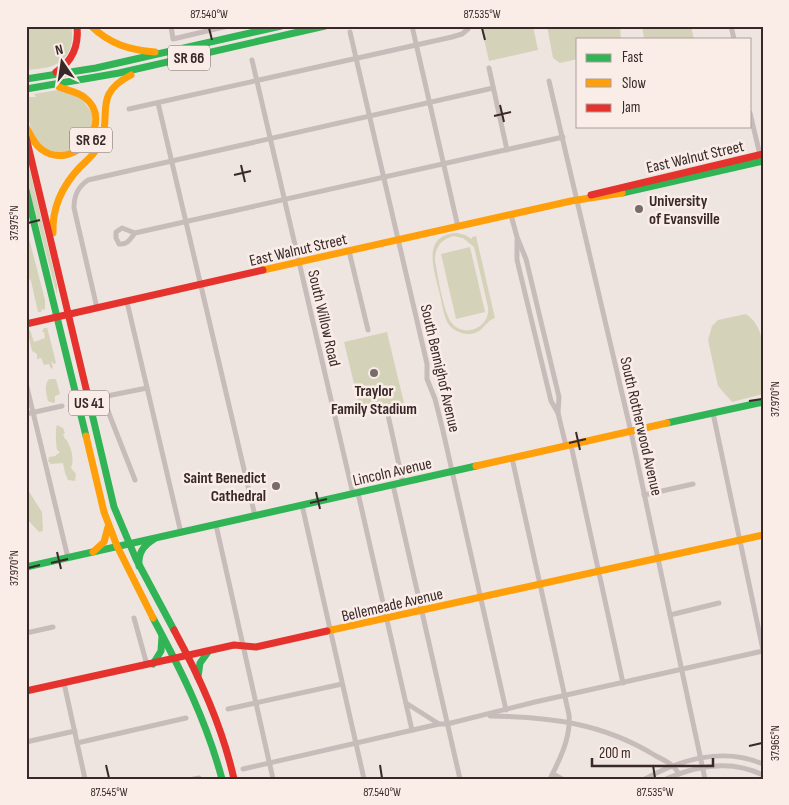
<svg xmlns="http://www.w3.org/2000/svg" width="789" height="805" font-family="'Sofia Sans Condensed',sans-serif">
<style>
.green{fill:#d5d2ba;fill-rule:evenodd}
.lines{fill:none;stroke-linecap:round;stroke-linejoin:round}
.street{stroke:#c7bcba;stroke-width:5}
.fast{stroke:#30b455;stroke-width:7}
.slow{stroke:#ff9f0a;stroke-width:7}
.jam{stroke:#e5322d;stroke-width:7}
.ticks{fill:none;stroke:#382928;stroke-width:2}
.poi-dot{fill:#786b69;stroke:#faede8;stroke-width:2}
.labels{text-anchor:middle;stroke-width:5;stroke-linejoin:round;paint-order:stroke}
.shield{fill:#faede8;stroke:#726462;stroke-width:1}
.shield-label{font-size:15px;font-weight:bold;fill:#382928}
.street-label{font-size:16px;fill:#382928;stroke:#faede8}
.poi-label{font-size:16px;font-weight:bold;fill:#382928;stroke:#faede8;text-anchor:start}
.neatline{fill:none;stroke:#382928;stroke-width:2}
.ticks-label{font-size:12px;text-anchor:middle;fill:#382928}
</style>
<rect width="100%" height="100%" fill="#eee5e1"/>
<g class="green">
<path d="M26,26H71C75,43 69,60 52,66C44,69 38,68 29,70L30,67L26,70Z"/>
<polygon points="481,26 533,26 538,50 489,61"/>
<polygon points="547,26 620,26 621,39 578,39 578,59 560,63 553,58"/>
<polygon points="642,26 691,26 694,39 644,39"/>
<polygon points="58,90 79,95 92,113 92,132 77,150 61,154 43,148 32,132 26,110 26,97 36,97 34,94"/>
<polygon points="26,154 57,285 57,295 26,177"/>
<polygon points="26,227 45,300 45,310 42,309 41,312 38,312 31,281 26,275"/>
<path d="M457,233L465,235L472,239V237L476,236L495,318C484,321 484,335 466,334C460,333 453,330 449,325C443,316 442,302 439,291C434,269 421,235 457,233ZM453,236L463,238L474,247L488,307C491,328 463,339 451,322C443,310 438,276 435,261C435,248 440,240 453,236Z"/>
<polygon points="470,247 485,312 456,319 441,254"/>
<path d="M746,314C770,330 763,368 763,394L732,402L718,386L708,340L712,326L718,320Z"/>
<polygon points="44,328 47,328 48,331 56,363 54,364 51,361 53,367 51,369 49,364 44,365 41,358 37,359 37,354 32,351 29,338 27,338 27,331 30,330 34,342 45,338 44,332 42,332"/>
<polygon points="387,332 404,403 361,413 344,342"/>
<path d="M49,379H56L60,394L55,396V402L53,403L48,401C46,393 44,385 49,379Z"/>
<path d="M57,425L63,428L65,433L63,434L65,439H66C71,447 75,459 71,468L76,474L75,481L68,480L65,473L63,463L51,464L48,461L49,457L55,456L60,452L57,450C56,444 55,429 57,425Z"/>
<polygon points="26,487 42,512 43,531 39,532 26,518"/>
</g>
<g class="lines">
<g class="street">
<polyline points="171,26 173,39 228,26"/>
<polyline points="412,26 458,227"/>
<polyline points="731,26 734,39"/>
<polyline points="350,32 427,364 427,379 435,399 443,431 506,710"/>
<polyline points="252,60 353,494"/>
<polyline points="489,68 507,150"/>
<polyline points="549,81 631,432 705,779"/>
<polyline points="158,103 255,516"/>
<polyline points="129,109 452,37 462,34 468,29"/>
<polyline points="750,113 760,155"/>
<polyline points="511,215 517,237 526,259 559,397 558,413 566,446"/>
<path d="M135,233C130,239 128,245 119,244L116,238V232L122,228L135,233L563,137"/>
<polyline points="517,240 517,260 551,401 558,413"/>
<polyline points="349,251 368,330"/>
<polyline points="127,302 181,533"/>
<path d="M97,308L74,208C74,195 78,187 88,180L493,88"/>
<polyline points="26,383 68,558"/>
<polyline points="713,413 763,650"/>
<polyline points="26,414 62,406"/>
<polyline points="388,415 403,483"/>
<polyline points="571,445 623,683"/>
<path d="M512,458L569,715C571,737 560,759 550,779"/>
<polyline points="135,480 104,401 107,396 147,388"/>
<polyline points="393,485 460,779"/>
<polyline points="358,493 412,730"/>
<polyline points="644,495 693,484"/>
<polyline points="302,505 364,779"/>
<polyline points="216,525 273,779"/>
<polyline points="670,615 719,603"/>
<polyline points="134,618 147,665"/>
<polyline points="26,633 53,627"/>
<polyline points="64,683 85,779"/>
<polyline points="406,703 439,724 447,724 535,702 763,651"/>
<polyline points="228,709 342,684"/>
<path d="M490,716C550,717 603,723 656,756C665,761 674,764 679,774"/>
<polyline points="26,742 75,731"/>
<polyline points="77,743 186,718"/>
<polyline points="243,769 439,724"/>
<polyline points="553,774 562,779"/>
<polyline points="194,779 199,778"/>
<path d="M645,779C681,759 724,747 763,764"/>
<path d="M666,779C698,765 731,759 763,775"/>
</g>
<g class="fast">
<polyline points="26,79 96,68 281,26"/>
<polyline points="26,89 119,73 325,26"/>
<polyline points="26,190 86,436"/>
<polyline points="622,193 763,161"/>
<polyline points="89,401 114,507 136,559 174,630"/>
<polyline points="667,423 763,402"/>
<path d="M139,566C138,553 143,546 154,539"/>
<polyline points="26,567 476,466"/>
<path d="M153,618C182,672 206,720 222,779"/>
<polyline points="153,664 161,651 162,636"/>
<polyline points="198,677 200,663 208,652"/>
</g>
<g class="slow">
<path d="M91,26C110,44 129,50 155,52"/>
<path d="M26,127C30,134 35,145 41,149C74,174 117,121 84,97C78,92 66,90 59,87"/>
<path d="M53,233C52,207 62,186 80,167C86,161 94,155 98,147C115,116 90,96 131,75"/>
<polyline points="263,270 571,201 622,193"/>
<polyline points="86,436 104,512 117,546 153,618"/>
<polyline points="476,466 667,423"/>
<polyline points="93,552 104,542 108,527"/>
<polyline points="327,631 763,535"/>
</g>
<g class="jam">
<path d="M56,72C73,61 79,46 77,26"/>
<polyline points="26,137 89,401"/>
<polyline points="591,195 763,154"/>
<polyline points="26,324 263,270"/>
<path d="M174,630C200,678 222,726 234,779"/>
<polyline points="26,691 234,645 256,647 327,631"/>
</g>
</g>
<path class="ticks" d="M209,28L212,40M482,28L485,40M500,105L504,122M494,116L511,112M241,165L245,182M234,175L251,171M28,223L40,220M749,401L762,399M576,432L580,450M569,443L586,439M316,492L320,509M310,503L327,499M57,552L61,569M51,563L68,559M28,568L40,565M749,746L762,743M106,765L109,778M380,765L382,778M653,765L655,778"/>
<g class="poi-dot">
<circle cx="639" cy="209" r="5"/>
<circle cx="374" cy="373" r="5"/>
<circle cx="276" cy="486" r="5"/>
</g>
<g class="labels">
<g class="shield">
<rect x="168" y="45.5" width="42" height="25" rx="4"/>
<rect x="70" y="127.5" width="42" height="25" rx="4"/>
<rect x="69" y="390.5" width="40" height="25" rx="4"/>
</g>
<g class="shield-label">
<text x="189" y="63">SR 66</text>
<text x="91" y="145">SR 62</text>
<text x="89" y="408">US 41</text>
</g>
<g class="street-label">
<text transform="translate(695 156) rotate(-13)" y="6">East Walnut Street</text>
<text transform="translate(298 249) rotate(-13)" y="6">East Walnut Street</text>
<text transform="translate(325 318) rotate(77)" y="6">South Willow Road</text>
<text transform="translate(441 368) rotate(77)" y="6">South Bennighof Avenue</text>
<text transform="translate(642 426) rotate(77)" y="6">South Rotherwood Avenue</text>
<text transform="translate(392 471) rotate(-13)" y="6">Lincoln Avenue</text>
<text transform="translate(392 604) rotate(-13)" y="6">Bellemeade Avenue</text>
</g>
<g class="poi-label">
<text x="649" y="206">University<tspan x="649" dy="18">of Evansville</tspan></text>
<text x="374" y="396" text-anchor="middle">Traylor<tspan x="374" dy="18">Family Stadium</tspan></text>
<text x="266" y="483" text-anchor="end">Saint Benedict<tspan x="266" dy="18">Cathedral</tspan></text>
</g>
</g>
<rect width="789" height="805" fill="none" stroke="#faede8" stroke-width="55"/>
<rect x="576" y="38" width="175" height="90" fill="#faede8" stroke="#ac9f9b"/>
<rect x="586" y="54" width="25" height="8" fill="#30b455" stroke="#ac9f9b"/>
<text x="622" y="62" font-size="15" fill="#382928">Fast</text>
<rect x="586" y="79" width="25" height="8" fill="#ff9f0a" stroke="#ac9f9b"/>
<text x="622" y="88" font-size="15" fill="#382928">Slow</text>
<rect x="586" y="104" width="25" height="8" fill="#e5322d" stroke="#ac9f9b"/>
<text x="622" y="112" font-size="15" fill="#382928">Jam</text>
<g transform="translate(62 62) rotate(347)" stroke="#faede8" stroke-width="4" paint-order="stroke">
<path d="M0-4L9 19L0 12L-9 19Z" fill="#382928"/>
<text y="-8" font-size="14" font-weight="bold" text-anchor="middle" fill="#382928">N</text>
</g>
<path d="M592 758v8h121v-8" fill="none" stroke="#382928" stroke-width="2.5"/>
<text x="599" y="758" font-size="15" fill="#382928" stroke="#faede8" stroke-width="4" paint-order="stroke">200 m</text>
<rect x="28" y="28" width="734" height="750" class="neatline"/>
<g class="ticks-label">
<text x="209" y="18">87.540°W</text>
<text x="482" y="18">87.535°W</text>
<text transform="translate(14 223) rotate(-90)" y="4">37.975°N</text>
<text transform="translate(775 399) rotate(-90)" y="4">37.970°N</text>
<text transform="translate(14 568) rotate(-90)" y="4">37.970°N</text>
<text transform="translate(775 743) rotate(-90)" y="4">37.965°N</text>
<text x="109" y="796">87.545°W</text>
<text x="382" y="796">87.540°W</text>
<text x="655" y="796">87.535°W</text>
</g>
</svg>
